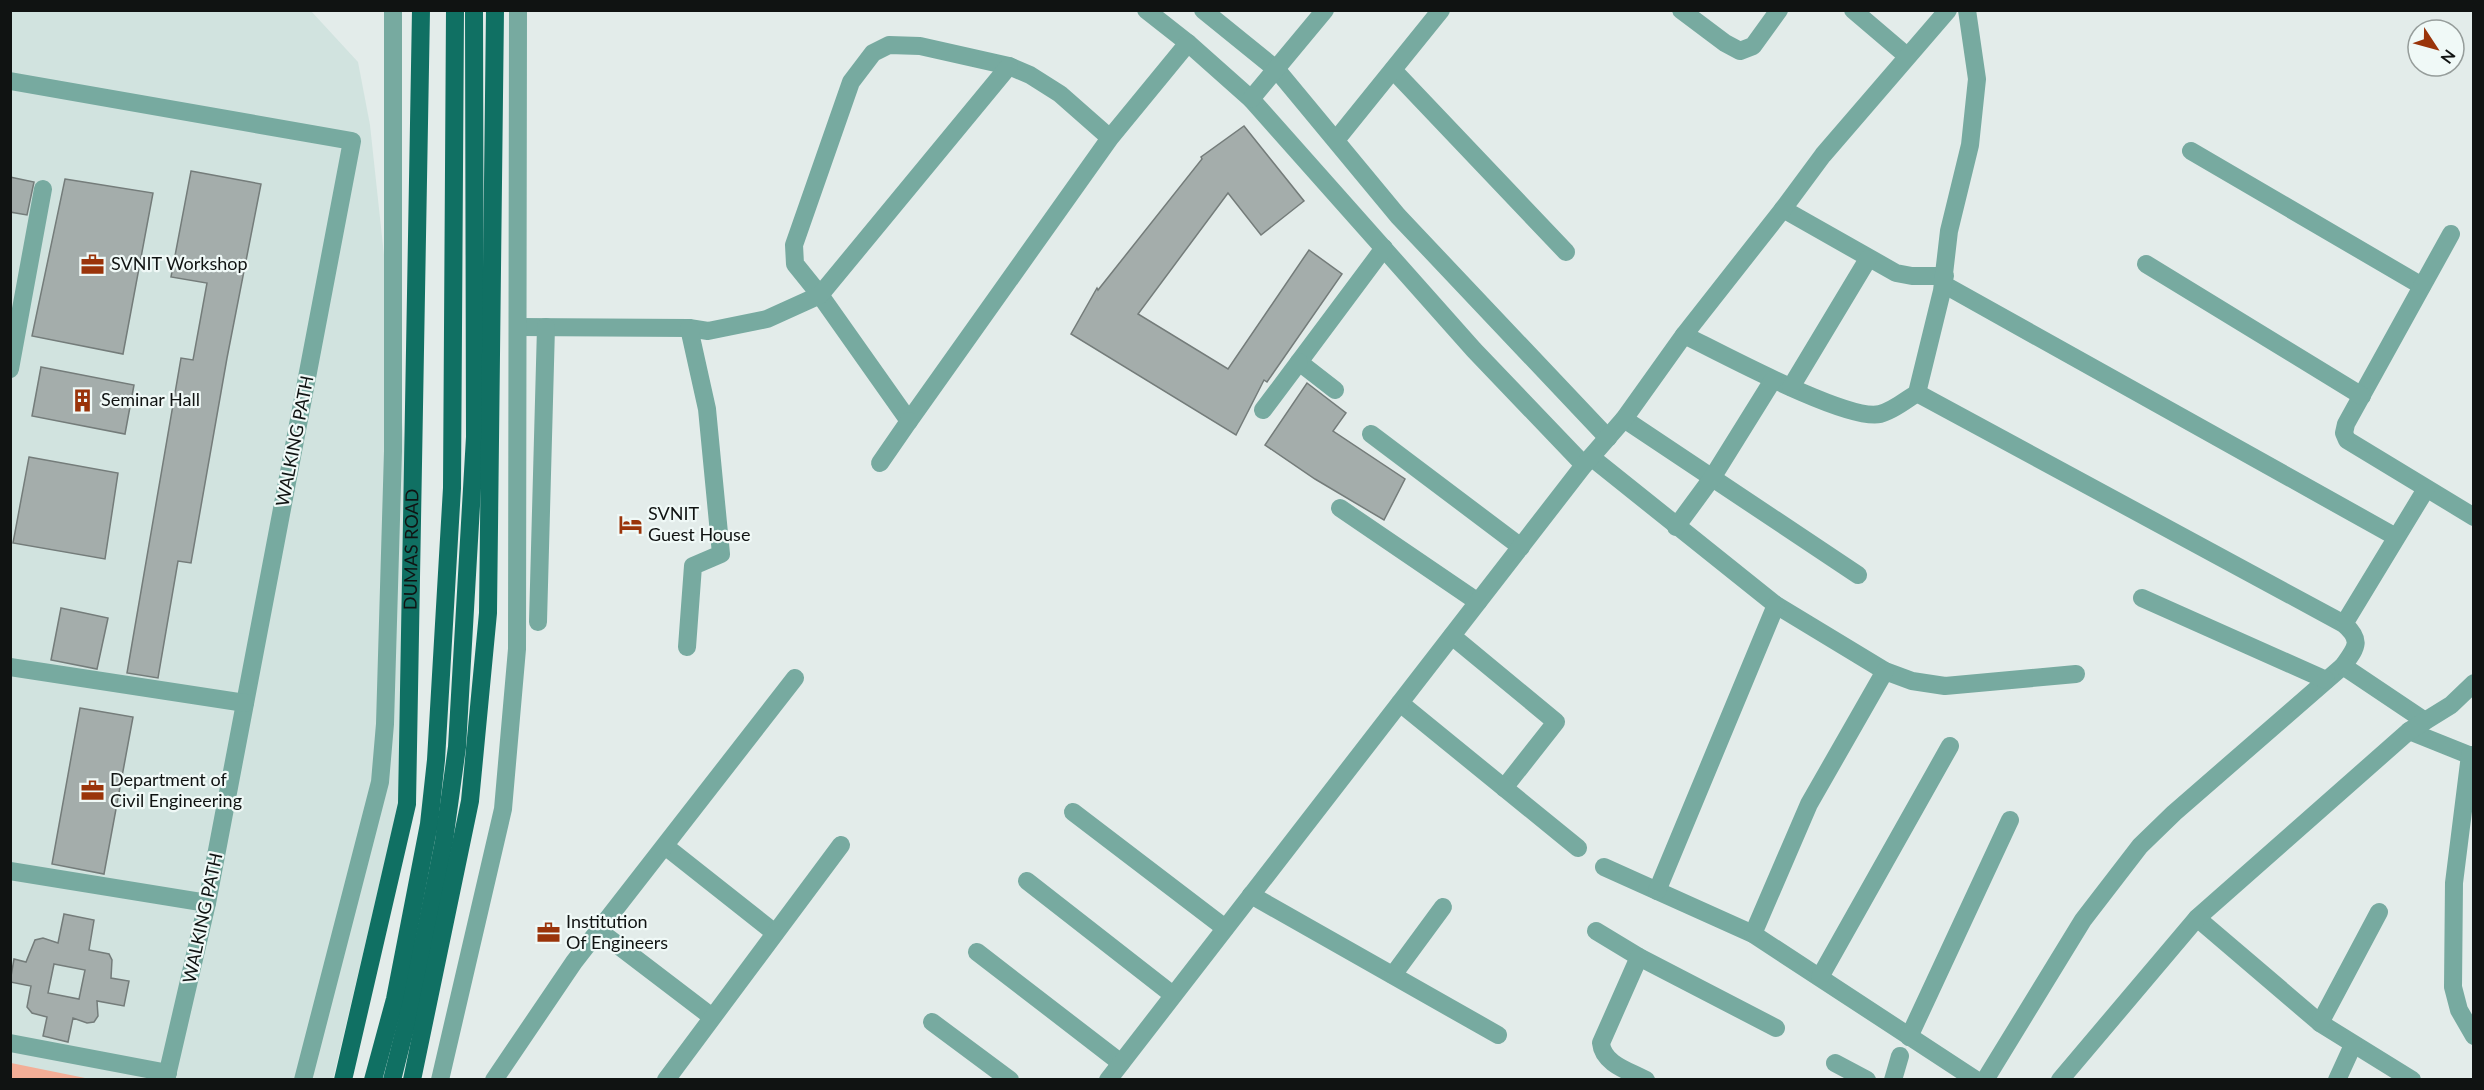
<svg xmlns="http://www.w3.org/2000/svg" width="2484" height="1090" font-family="Lato,sans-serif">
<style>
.built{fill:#d1e3df}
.green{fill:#f3ae97}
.building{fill:#a4adab;stroke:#747c7a;stroke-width:1.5;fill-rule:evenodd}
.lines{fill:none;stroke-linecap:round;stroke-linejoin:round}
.minor{stroke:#77aaa0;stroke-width:18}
.major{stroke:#107063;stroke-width:18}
.labels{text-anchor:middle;stroke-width:4.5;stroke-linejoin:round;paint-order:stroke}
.poi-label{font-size:18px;fill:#101312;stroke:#f0f9f7;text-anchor:start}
.street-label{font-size:18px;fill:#101312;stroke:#f0f9f7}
</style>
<rect width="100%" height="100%" fill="#e3ecea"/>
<polygon class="built" points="10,11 311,11 358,62 370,125 414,534 399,802 333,1079 11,1079"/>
<polygon class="green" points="11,1063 90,1079 11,1079"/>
<g class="building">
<polygon points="1244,126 1304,201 1261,235 1228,193 1138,314 1228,369 1309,250 1342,274 1267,382 1264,380 1236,435 1071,334 1097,288 1098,290 1202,159 1201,157"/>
<polygon points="191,171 261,184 227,358 191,563 178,561 158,678 127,673 181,358 193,360 207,283 171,277"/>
<polygon points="10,177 34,182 27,215 10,212"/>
<polygon points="65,179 153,193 123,354 32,336"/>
<polygon points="41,367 134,385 125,434 32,416"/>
<polygon points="1307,383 1346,413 1333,431 1405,479 1384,520 1315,479 1265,445"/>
<polygon points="29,457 118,473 105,559 13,543"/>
<polygon points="61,608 108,618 97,669 51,660"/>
<polygon points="80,708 133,717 104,874 52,864"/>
<path d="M64,914L94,920L89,950L109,954L112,960L111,978L129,981L124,1006L97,1001L98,1016L94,1022L87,1023L73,1018L68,1042L43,1036L47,1017L32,1013L27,1007L31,986L10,982L14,959L26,962L35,940L43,938L58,943ZM54,964L85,970L79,999L48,993Z"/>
</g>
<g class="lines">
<g class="minor">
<polyline points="1146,10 1188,43 1251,99 1474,350 1584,465"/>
<polyline points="1203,10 1277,70 1398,216 1608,438"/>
<polyline points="1681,10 1725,43 1740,51 1753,46 1779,10"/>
<polyline points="1853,10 1907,56"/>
<polyline points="1393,70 1566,252"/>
<polyline points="10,81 352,141 207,903 166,1080"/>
<polyline points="1251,99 1325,10"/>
<polyline points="1110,138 1060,94 1030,75 1009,66 920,46 889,45 873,53 851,82 794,245 795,264 820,295 909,421 1110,138 1188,43"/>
<polyline points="1336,140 1441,10"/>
<polyline points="2191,151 2422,286"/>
<polyline points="1783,209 1896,273 1912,276 1945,276"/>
<polyline points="2451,234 2346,424 2344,433 2347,440 2474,517"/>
<polyline points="2146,264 2362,396"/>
<polyline points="1943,284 2396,537"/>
<polyline points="518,327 689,328 708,331 767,319 820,295 1009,66"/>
<path d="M1684,335C1719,352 1848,422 1880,414C1893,411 1906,400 1917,393L1942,291L1949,231L1970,145L1977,79L1967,10"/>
<polyline points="10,369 43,189"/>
<polyline points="1791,387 1868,259"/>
<polyline points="1335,390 1299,362 1384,248"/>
<path d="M1917,393L2344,624C2363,641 2356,648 2343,666L2174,813L2140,846L2083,920L1985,1080"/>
<polyline points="1263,410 1299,362"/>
<polyline points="1624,419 1858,575"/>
<polyline points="1371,434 1521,547"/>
<polyline points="1591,457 1776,605 1885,671 1912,681 1945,686 2076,674"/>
<polyline points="880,463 909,421"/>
<polyline points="1340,508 1478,602"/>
<polyline points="1676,527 1712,478 1773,380"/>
<polyline points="2142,598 2326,680"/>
<polyline points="538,622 546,327"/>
<polyline points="2344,624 2426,489"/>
<polyline points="1452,636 1556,722 1504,788"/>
<polyline points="687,647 693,566 721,554 707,409 689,328"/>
<polyline points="2343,666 2425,721"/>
<polyline points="10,667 245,703"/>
<polyline points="1400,703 1578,848"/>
<polyline points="2409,731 2474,757"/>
<polyline points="2470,755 2454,883 2453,987 2459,1010 2474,1036"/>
<polyline points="1073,812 1225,928"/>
<polyline points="665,846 775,933"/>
<polyline points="1604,867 1753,934 1976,1080"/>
<polyline points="10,871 207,903"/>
<polyline points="1027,881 1173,995"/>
<polyline points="1657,891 1776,605"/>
<polyline points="1251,895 1498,1035"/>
<polyline points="2197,918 2320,1023 2412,1080"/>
<polyline points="598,930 712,1017"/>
<polyline points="1596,931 1639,957 1776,1028"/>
<polyline points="1753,934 1809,804 1885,671"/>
<polyline points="977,952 1121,1063"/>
<path d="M1639,957L1601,1043C1603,1064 1629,1071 1646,1080"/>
<polyline points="1393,975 1443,907"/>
<polyline points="1820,977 1950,746"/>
<polyline points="932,1022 1010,1080"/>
<polyline points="2320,1023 2379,912"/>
<polyline points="1909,1037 2010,820"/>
<polyline points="10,1043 168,1073"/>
<polyline points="1835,1063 1867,1080"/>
<polyline points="303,1080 380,782 385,724 393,451 393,10"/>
<polyline points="440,1080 503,809 517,649 518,10"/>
<polyline points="494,1080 574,962 795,678"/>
<polyline points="666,1080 841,845"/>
<polyline points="1108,1080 1584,465 1624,419 1684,335 1783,209 1823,155 1948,10"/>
<polyline points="1893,1080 1900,1056"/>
<polyline points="2060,1080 2197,918 2409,731 2451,705 2474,683"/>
<polyline points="2337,1080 2353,1045"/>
</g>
<g class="major">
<path id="s1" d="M343,1080L407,804L421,10"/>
<polyline points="373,1080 395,999 429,824 436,760 452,488 455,10"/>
<polyline points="392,1080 411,1005 444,841 457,747 475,437 474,10"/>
<polyline points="412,1080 470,801 488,613 495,10"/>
</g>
</g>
<defs>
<symbol id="office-bare" viewBox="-9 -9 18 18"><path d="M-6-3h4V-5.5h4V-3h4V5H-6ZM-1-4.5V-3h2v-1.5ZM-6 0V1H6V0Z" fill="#9a340a" stroke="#f0f9f7" stroke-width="2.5" paint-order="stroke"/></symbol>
<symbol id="building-bare" viewBox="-9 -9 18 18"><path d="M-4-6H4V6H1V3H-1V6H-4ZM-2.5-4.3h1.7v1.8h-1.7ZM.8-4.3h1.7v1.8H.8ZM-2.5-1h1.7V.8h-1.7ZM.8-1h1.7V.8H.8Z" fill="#9a340a" stroke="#f0f9f7" stroke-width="2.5" paint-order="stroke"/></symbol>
<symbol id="hotel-bare" viewBox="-9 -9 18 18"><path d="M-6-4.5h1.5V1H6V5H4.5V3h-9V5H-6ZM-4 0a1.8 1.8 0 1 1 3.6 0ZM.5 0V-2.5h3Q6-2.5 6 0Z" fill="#9a340a" stroke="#f0f9f7" stroke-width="2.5" paint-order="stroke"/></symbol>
</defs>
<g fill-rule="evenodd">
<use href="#office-bare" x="76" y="248" width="33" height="33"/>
<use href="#building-bare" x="66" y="384" width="33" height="33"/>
<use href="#hotel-bare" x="614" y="508" width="33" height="33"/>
<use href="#office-bare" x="76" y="774" width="33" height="33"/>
<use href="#office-bare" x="532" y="916" width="33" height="33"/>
</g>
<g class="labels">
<g class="poi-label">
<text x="111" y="270">SVNIT Workshop</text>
<text x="101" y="406">Seminar Hall</text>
<text x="648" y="520">SVNIT<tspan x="648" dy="21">Guest House</tspan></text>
<text x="110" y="786">Department of<tspan x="110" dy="21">Civil Engineering</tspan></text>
<text x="566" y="928">Institution<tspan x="566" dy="21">Of Engineers</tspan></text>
</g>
<g class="street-label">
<text transform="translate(295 441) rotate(-79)" y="6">WALKING PATH</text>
<text dy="6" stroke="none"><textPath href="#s1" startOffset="538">DUMAS ROAD</textPath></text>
<text transform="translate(203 918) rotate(-78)" y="6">WALKING PATH</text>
</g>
</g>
<rect width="2484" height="1090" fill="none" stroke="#101312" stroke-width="24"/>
<g transform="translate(2436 48) rotate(126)"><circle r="28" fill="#f0f9f7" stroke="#969d9b" stroke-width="1.5"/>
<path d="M0-4.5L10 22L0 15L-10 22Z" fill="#9a340a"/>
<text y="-9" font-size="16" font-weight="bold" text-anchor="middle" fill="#101312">N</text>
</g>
</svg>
